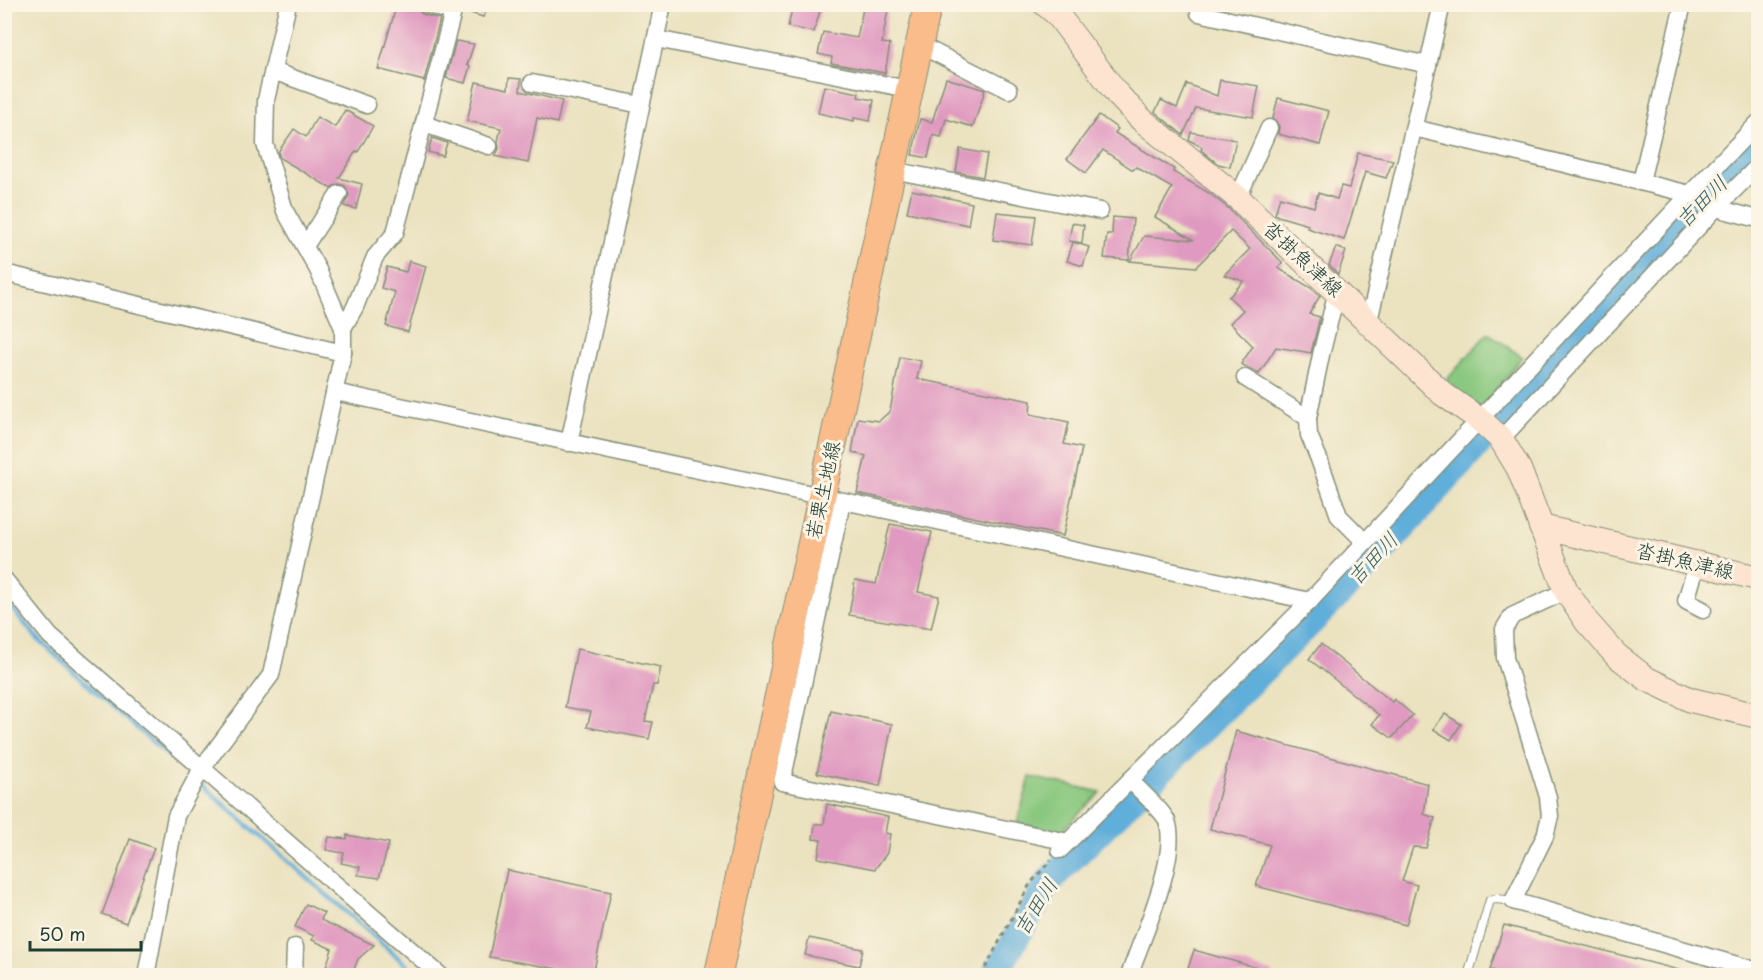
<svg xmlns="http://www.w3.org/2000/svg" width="1763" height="980" font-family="'Playpen Sans','Klee One',sans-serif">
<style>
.green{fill:#8ac87f;stroke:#54825a;stroke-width:1.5}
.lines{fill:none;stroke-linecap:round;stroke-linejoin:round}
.stream{stroke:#60aeda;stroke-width:4.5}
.river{stroke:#60aeda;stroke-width:27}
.building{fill:#e099c0}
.lane-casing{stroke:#85907a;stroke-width:10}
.street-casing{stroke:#85907a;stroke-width:19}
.secondary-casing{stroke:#85907a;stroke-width:26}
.primary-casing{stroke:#85907a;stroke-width:29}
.path{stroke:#85907a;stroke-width:3;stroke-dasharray:4.5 4.5;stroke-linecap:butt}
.lane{stroke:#fff;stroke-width:8}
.street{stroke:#fff;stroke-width:16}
.secondary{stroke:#fde4d0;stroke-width:24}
.primary{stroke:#f9bc8a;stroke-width:27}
.labels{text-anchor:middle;stroke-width:6;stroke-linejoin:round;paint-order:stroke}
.street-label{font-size:20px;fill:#1f3d34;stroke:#fcf5e5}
.water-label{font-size:21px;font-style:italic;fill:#325f66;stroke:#fcf5e5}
</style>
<rect width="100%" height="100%" fill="#fcf5e5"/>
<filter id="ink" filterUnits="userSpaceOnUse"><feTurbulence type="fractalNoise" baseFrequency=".0167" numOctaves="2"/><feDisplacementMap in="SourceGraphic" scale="12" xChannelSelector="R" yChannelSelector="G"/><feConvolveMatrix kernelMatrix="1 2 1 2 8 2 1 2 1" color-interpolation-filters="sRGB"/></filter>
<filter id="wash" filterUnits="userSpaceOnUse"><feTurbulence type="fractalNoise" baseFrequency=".008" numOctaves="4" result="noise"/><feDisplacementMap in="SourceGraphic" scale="24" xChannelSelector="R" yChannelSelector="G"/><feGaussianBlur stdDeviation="1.35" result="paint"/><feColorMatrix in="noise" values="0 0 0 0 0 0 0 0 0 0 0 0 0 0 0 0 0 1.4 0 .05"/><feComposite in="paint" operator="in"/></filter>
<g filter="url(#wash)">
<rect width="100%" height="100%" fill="#ebe2c0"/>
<g class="green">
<polygon points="1487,334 1490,334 1522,357 1481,409 1442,385"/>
<polygon points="1030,777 1101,792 1060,832 1017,823"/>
</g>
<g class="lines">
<polyline class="stream" points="4,599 37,638 88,685 419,976"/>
<polyline class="river" points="994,976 1050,880 1374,560 1472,451 1557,349 1758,145"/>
</g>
<g id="blocks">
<g class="building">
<polygon points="397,4 416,8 422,14 440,19 424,81 378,69"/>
<polygon points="465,4 490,4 483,17 464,11"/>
<polygon points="793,4 822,4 814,32 788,27"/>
<polygon points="864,4 889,4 882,43 890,44 885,73 831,63 832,57 818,54 823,32 857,38"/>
<polygon points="456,41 474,44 467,65 470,66 465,83 446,78"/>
<polygon points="509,78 521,79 520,91 562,101 557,123 537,118 528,163 495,156 499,149 498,141 501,128 467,121 476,82 508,89"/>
<polygon points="946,78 985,90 973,127 946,119 941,137 933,135 928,158 912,155 920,119 932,122"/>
<polygon points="1220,80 1259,86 1253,117 1196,108 1183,135 1155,112 1161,100 1177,108 1187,84 1217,96"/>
<polygon points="824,86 859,93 858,97 874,100 870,121 854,118 854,121 818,113"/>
<polygon points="1278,98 1329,111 1320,145 1278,134 1279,126 1273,118"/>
<polygon points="345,110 373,126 358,152 356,151 339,178 362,184 356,209 344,206 349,195 345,186 339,184 330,188 280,158 278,152 294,129 306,137 317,117 335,127"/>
<polygon points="1099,115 1118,129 1115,133 1174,169 1173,172 1209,193 1229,209 1283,263 1278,268 1311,288 1320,296 1309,314 1320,317 1311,353 1276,347 1259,374 1241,364 1253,346 1230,323 1243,310 1229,297 1244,281 1224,275 1250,249 1231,231 1196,267 1130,261 1144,236 1194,240 1155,217 1172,188 1136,167 1133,170 1103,150 1086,173 1067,159"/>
<polygon points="1191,132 1236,140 1230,167 1218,164 1201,150 1202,147 1189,140"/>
<polygon points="432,138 447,143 443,156 428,152"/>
<polygon points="960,149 987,154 983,177 956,172"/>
<polygon points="1358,153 1393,160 1386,178 1365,172 1344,240 1307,228 1308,225 1278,216 1275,214 1280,197 1314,207 1318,193 1337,199 1341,186 1349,188"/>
<polygon points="912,190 972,203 968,225 907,212"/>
<polygon points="997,212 1036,216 1032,245 993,240"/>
<polygon points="1113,217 1133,219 1129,260 1104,258 1107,234 1112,234"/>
<polygon points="1072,223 1084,225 1082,243 1069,241"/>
<polygon points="1073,242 1089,247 1083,266 1067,261"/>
<polygon points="1336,247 1346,251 1338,274 1329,265"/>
<polygon points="409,261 426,266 408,332 386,326 395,292 381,288 387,267 406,272"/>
<polygon points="900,357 921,361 917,379 1031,401 1030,414 1069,422 1064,444 1082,448 1063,536 857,493 866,456 852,452 858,418 879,421 890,411"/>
<polygon points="890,524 932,532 918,592 939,596 931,629 849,615 855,580 876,584"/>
<polygon points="1321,644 1392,702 1394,699 1413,715 1392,738 1372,724 1379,715 1309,659"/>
<polygon points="577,649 661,667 657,685 653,685 645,721 653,722 649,739 587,727 591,712 565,707"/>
<polygon points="831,711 892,724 880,786 817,773"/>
<polygon points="1445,714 1461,724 1451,740 1433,729"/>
<polygon points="1236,731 1428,784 1424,814 1435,818 1426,848 1413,847 1402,881 1417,885 1406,925 1256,886 1270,845 1210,829"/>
<polygon points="827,804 888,817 885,833 890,834 887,853 875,869 818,858 821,840 813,839 815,824 824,824"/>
<polygon points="347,835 389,843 379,878 358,875 360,867 341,863 344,853 326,850 329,837 347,839"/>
<polygon points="130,839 154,848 126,923 102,914"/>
<polygon points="507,870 611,892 593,975 489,957"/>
<polygon points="306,904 324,913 321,920 374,945 358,959 352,975 331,975 324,973 332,949 312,940 314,936 295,927"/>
<polygon points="1504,925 1683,971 1683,975 1512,975 1490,970"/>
<polygon points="809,938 863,949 859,966 805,955"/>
<polygon points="1194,950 1272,972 1272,975 1186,975"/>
</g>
</g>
</g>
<g filter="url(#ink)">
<use href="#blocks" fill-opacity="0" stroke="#85907a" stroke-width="1.5"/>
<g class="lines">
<defs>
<polyline id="lane" points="1468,976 1490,900 1497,899 1513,901"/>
<g id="street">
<polyline points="426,4 453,12"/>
<polyline points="1201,4 1199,13 1428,65"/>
<polyline points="656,39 908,89"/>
<polyline points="918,44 1009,90"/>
<polyline points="273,71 367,105"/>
<polyline points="532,83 641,105"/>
<polyline points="424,124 489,146"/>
<polyline points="1414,128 1690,194 1716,208 1758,219"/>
<polyline points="892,170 1100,211"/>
<polyline points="1641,182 1683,4"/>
<polyline points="1238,198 1269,128"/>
<polyline points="305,246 339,194"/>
<polyline points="4,273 343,353"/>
<polyline points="1337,291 1321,355 1308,418 1309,435 1319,459 1339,516 1365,542"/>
<polyline points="1369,321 1442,4"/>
<polyline points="343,328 355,307 375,257 395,233 455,4"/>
<polyline points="1245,378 1308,418"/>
<polyline points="335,392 1310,601"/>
<polyline points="1501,439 1716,208 1758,166"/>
<polyline points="569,443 663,4"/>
<polyline points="842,502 782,782 1068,842"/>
<polyline points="1697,563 1686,601 1703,610"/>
<polyline points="4,579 50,636 441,976"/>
<polyline points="1566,591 1512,616 1504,629 1505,658 1548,797 1550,816 1545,836 1513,901 1758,971"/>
<polyline points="1060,850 1310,601 1690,194 1758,123"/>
<polyline points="146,976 176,816 202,768 271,675 343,353 343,328 318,270 285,211 265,144 266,100 288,4"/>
<polyline points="294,976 295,947"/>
<path d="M1129,976C1141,940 1180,856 1167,821C1164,812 1138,789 1130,780"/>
</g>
<g id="secondary">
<polyline points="1045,4 1057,14 1118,95 1142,120 1238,198 1443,394 1479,419 1501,439 1519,469 1566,591 1587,622 1616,655 1647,679 1691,700 1758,716"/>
<polyline points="1541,527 1758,578"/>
</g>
<polyline id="primary" points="718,976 928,4"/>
</defs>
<use href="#lane" class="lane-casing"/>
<use href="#street" class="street-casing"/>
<use href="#secondary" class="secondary-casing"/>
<use href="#primary" class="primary-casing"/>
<polyline class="path" points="981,976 1030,884 1051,860"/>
<use href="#lane" class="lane"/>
<use href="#street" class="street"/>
<use href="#secondary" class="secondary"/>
<use href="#primary" class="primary"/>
</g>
</g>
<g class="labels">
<g class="street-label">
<text transform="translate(1303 259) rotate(43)" y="7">沓掛魚津線</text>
<text transform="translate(823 490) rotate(-78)" y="7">若栗生地線</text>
<text transform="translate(1685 561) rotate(13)" y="7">沓掛魚津線</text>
</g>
<g class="water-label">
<text transform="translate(1702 202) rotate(-45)" y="7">吉田川</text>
<text transform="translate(1373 559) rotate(-47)" y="7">吉田川</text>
<text transform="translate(1036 907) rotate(-58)" y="7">吉田川</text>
</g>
</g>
<rect width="1763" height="980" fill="none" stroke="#fcf5e5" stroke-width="24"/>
<path d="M30 941v9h111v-9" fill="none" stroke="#1f3d34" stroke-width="3"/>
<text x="39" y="941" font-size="18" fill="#1f3d34" stroke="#fcf5e5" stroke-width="4.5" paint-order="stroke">50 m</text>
</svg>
